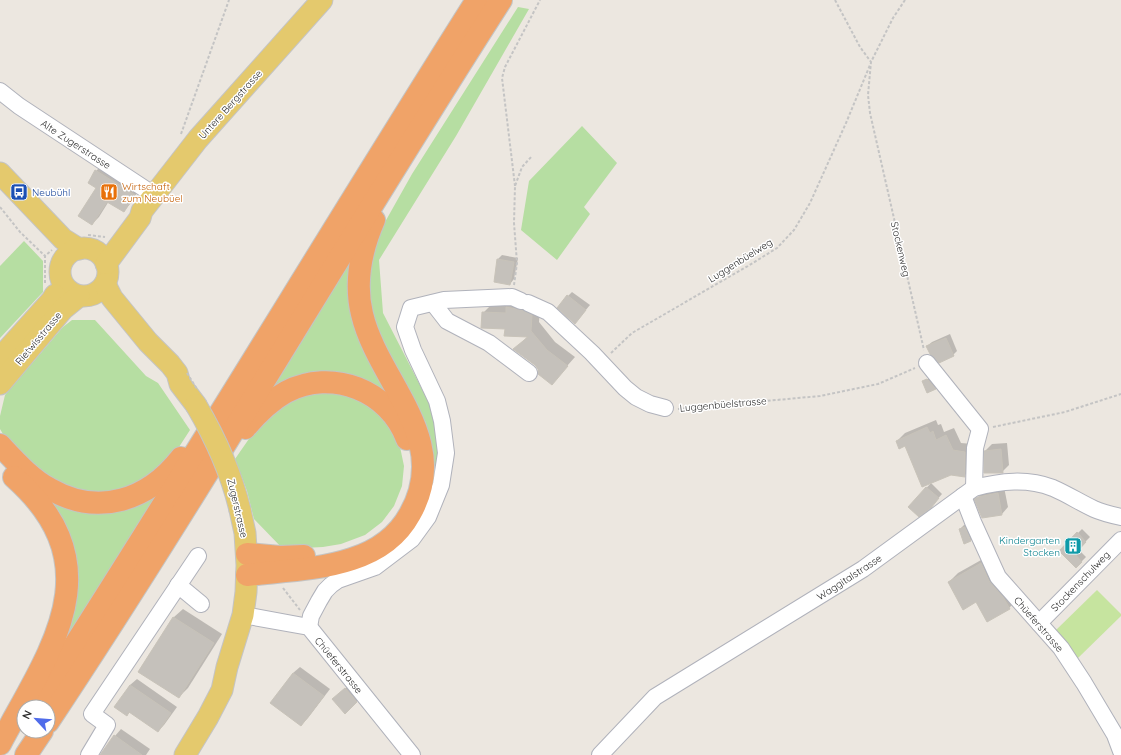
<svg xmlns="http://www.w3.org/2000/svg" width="1121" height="755" font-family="Quicksand,sans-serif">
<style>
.green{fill:#b6dea2}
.pitch{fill:#c6e49f}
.shadow{fill:#0003}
.building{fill:#c5c1bb;stroke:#c8c3b9}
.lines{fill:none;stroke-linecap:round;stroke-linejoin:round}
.minor-casing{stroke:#b0b2bb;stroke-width:18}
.major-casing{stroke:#c4c4c4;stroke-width:23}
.highway-casing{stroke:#c4c4c4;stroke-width:24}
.path{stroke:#c4c4c4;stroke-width:2;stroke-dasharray:3 2;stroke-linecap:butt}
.minor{stroke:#fff;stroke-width:16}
.major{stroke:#e4c96d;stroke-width:21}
.highway{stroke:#f0a368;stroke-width:22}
.major-bridge-casing{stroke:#c4c4c4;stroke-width:23;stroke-linecap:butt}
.path-bridge{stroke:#c4c4c4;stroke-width:2;stroke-dasharray:3 2;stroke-linecap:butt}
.major-bridge{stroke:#e4c96d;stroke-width:21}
.labels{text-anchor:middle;stroke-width:3;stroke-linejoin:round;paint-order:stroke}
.street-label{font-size:10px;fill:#2c2c2c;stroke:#fff}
.food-label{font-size:10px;fill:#c56008;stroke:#fff;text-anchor:start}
.transit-label{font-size:10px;fill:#164399;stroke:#fff;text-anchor:start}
.culture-label{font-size:10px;fill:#0d838f;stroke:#fff;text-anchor:end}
</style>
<rect width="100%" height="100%" fill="#ece7e0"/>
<g class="green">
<polygon points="518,7 529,9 456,136 379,260 383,313 441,426 437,468 430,466 426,423 372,322 366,273 371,252 385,222 412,174"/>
<polygon points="582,126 617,163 584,207 590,214 557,260 521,230 529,181"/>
<polygon points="24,241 43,261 43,292 0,338 0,266"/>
<polygon points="353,254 403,412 384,397 275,384"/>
<polygon points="72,320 95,320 146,376 158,383 190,430 166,467 136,489 105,497 54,484 9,444 0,429 0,416 5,395 63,327"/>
<polygon points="335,390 372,405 389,422 399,442 404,466 402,486 394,506 382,522 365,535 341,544 323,547 283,549 254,519 247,491 235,459 260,423 296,397"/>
<polygon points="43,490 158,494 49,664 69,618"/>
</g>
<polygon class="pitch" points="1097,590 1121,614 1121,616 1078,658 1055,631"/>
<g class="shadow">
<polygon points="103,164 140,188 130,204 124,211 109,201 99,217 92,224 98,188 96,171"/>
<polygon points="502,255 518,258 514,279 510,284 498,259"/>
<polygon points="572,292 590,305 575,323 568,296"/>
<polygon points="492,304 540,307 539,322 555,342 575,357 552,383 535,365 515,349 528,336 506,328 483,313"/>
<polygon points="950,334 957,351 953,355 927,346 932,342"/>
<polygon points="930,378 937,386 935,388 923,381"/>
<polygon points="936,420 938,425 941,424 944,432 954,428 961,443 973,444 972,468 964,476 897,441 905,433"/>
<polygon points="1007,443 1009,465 1002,472 985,451 992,444"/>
<polygon points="931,483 942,494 935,502 909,507"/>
<polygon points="1004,487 1008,507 1002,514 976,500 982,493"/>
<polygon points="969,523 975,536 971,540 965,542 960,529 964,525"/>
<polygon points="1082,529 1090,537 1078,549 1086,557 1076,567 1060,551"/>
<polygon points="990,555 1018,599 1009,608 977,601 949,582 958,573"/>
<polygon points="183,609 222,634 188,688 179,697 139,671 174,617"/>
<polygon points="300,667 330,689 308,718 301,725 272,703 293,673"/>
<polygon points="137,679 177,707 164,725 158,731 130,712 127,715 116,707 130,685"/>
<polygon points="350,684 361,697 345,712 338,695"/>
<polygon points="121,729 150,749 146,755 101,755 115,736"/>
</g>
<g class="building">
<polygon points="95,170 135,195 124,212 107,202 92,225 78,216 96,188 88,183"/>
<polygon points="497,259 514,262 510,285 494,282"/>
<polygon points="567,295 586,310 575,324 557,308"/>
<polygon points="506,307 522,310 532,315 531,331 547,350 568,366 552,385 538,374 538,369 535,365 513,349 528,337 504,336 505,329 481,328 482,312 506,313"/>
<polygon points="946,338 954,356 939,363 930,354 926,346"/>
<polygon points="927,379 936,389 927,393 922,381"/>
<polygon points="927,427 930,433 933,431 936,440 946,435 953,450 965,452 965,477 951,475 922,487 905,446 899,449 896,441"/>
<polygon points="1001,449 1003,473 984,473 984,451"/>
<polygon points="926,487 939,498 931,508 919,517 908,507"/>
<polygon points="998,493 1002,515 982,518 974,499 978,497"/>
<polygon points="965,527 971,541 964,544 959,529"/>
<polygon points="1077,532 1086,542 1075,554 1082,562 1076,568 1059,551"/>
<polygon points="981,563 989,581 1003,597 1010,609 987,622 976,602 963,610 948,582"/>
<polygon points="173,617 214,643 179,698 138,672"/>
<polygon points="293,673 324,696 301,726 270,703"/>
<polygon points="130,685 171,713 158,732 129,712 127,716 114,707"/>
<polygon points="345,688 357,702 345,714 332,699"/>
<polygon points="114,735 142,755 100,755"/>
</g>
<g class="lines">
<defs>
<g id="minor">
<polyline points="0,91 19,106 154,195"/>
<polyline points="433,303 447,321 489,343 529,373"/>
<polyline points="528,303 548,312 592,353 625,388 636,397 650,404 665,408"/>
<polyline points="927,363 980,429 975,448 974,488"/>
<polyline points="963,496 973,522 998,577 1061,648 1084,683 1115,735 1121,751"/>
<polyline points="178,585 201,604"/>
<polyline points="243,615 309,627 412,755"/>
<polyline points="1039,623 1121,540"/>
<polyline points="309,627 311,616 319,601 325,591 331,585 338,580 375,567 412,539 428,517 441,485 446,453 442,421 437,401 413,350 405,327 411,308 444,300 512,297 521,301"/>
<polyline points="89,755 107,725 92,714 198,556"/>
<path d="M600,755L655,697L863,569L974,488C1001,481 1027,478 1053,488C1067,494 1081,503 1094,509C1103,513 1112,515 1121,517"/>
</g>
<g id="major">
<polyline points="0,173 63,239 79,249"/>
<circle cx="84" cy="272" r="24"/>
<polyline points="106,264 140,218 142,211 198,139 322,0"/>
<polyline points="105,284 112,298 148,342 170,364 177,373 180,384 196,405"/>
<polyline points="0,358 52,300 55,295"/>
<polyline points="0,384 63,309 79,296"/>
<polyline points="185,755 208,717 222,690 227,667 243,615 246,592 247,565 245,533 240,510"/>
</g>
<g id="highway">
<path d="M245,428C257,414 270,401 286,392C332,368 389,390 407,439"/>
<path d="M0,445C15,461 31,479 50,489C99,517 148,500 181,458"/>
<polyline points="247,554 280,557 304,556"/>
<path d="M247,575C282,571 319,570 352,559C377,551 398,536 410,514C453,439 378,382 362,314C354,281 361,250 374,220"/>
<path d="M35,707C186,474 328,235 477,0"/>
<path d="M48,722C205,486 347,239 501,0"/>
<path d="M0,744C50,650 115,567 14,477"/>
<polyline points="26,755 42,731"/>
</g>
</defs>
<use href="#minor" class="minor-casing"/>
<use href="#major" class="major-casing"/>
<use href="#highway" class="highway-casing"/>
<g class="path">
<polyline points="835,0 860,47 871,62"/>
<polyline points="905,0 893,18 871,62 868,95 870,113 924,350"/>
<polyline points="181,134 229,0"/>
<polyline points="515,186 502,78 505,67 540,0"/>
<polyline points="0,207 20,232 45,256"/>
<polyline points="88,235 105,237"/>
<polyline points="45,283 45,256 52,250"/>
<polyline points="514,285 517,263 514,223 515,186 522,167 532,156"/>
<polyline points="611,353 632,333 748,266 777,248 794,230 810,203 846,123 870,65"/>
<polyline points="678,409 820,396 878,384 915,368"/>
<polyline points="993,427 1065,412 1121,394"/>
<polyline points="283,588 300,610"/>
</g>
<use href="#minor" class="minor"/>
<use href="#major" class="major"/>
<use href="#highway" class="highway"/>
<defs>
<path id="major-bridge" d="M196,405C216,439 231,472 240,510"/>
</defs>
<use href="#major-bridge" class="major-bridge-casing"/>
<polyline class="path-bridge" points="187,373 197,389"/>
<use href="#major-bridge" class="major-bridge"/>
</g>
<defs>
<symbol id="bus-square" viewBox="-11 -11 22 22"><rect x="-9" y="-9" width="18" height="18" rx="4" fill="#1a4fb4" stroke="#fff"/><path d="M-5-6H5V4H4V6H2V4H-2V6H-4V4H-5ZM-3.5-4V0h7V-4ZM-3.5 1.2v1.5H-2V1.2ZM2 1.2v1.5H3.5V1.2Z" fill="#fff"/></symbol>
<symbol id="restaurant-square" viewBox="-11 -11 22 22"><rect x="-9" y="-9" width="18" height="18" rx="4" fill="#e8710a" stroke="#fff"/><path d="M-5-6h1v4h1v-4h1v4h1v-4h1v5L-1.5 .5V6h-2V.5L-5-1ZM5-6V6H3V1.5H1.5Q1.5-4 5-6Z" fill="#fff"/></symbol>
<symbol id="building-square" viewBox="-11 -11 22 22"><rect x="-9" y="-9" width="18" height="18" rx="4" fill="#0f9aa8" stroke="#fff"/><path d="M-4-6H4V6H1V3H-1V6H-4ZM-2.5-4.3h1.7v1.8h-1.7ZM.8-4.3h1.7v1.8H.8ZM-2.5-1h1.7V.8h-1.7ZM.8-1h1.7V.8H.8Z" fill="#fff"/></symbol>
</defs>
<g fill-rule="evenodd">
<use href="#bus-square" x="9" y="182" width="20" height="20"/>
<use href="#restaurant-square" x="99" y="182" width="20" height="20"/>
<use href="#building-square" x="1063" y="536" width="20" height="20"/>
</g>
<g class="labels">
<g class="street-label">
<text transform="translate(230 104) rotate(-48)" y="4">Untere Bergstrasse</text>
<text transform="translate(76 144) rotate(33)" y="4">Alte Zugerstrasse</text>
<text transform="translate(901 249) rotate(77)" y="4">Stockenweg</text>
<text transform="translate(740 260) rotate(-32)" y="4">Luggenbüelweg</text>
<text transform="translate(38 338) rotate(-50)" y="4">Rietwisstrasse</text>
<text transform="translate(723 404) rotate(-5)" y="4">Luggenbüelstrasse</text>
<text transform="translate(238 508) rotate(77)" y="4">Zugerstrasse</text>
<text transform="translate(849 577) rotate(-33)" y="4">Waggitalstrasse</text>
<text transform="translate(1080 581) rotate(-46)" y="4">Stockenschulweg</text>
<text transform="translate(1039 624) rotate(49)" y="4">Chüeferstrasse</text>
<text transform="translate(339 665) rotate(51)" y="4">Chüeferstrasse</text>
</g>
<g class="food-label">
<text x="122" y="190">Wirtschaft<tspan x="122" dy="12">zum Neubüel</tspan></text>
</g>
<g class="transit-label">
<text x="32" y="196">Neubühl</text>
</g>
<g class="culture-label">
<text x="1060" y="544">Kindergarten<tspan x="1060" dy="12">Stocken</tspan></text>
</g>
</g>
<g transform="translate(36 719) rotate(296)"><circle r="19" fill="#ffffff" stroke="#ababab"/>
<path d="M0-3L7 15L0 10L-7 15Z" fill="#506cea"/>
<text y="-6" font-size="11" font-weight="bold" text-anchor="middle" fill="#2c2c2c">N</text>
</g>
</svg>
